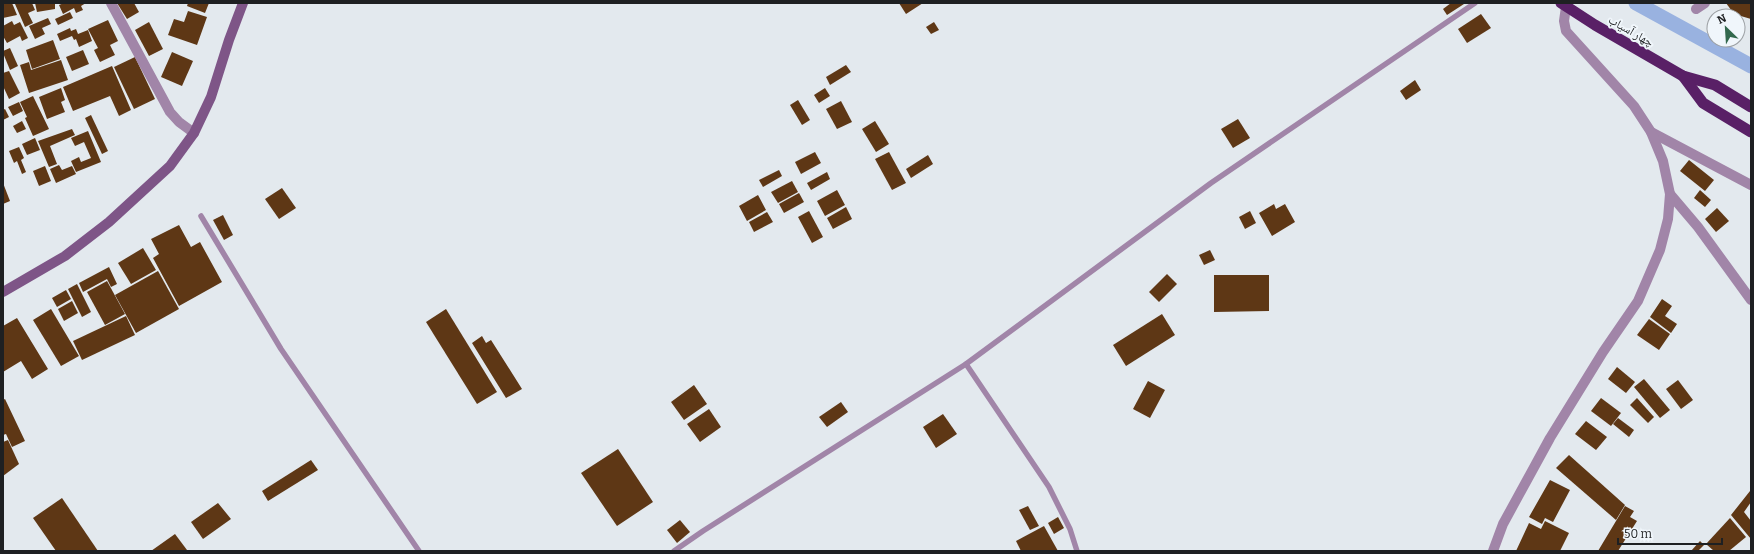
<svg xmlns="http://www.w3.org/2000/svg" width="1754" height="554" font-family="Bitter,'Noto Naskh Arabic',serif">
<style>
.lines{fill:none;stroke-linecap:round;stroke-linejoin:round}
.canal{stroke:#99b2e0;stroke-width:15}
.building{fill:#5e3715}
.service{stroke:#a185a8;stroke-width:5.5}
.minor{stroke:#a185a8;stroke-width:10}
.tertiary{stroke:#a185a8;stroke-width:10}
.secondary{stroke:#7e5587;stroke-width:10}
.trunk{stroke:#592066;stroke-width:11}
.labels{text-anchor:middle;stroke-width:4;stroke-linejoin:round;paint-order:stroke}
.street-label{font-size:12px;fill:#1e2022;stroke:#f0f6fb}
</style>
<rect width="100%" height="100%" fill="#e3e9ee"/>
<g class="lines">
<polyline class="canal" points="1636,3 1751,66"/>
</g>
<g class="building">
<polygon points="3,3 12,3 17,15 3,18"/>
<polygon points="32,3 35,10 28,13 33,23 25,27 15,4"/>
<polygon points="35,3 55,3 55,9 37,12"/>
<polygon points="64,3 86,3 81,6 83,10 76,13 74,8 63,14 59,5"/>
<polygon points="117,3 134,3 139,12 127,19"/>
<polygon points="188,3 209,3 205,13 187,6"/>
<polygon points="899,3 923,3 906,14"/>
<polygon points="1451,3 1463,3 1464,4 1447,15 1443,9"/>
<polygon points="1726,3 1751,3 1751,19 1734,14"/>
<polygon points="188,11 207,17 197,45 168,35 174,19 184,22"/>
<polygon points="70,12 73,18 58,25 55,19"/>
<polygon points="1481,14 1491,28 1467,43 1458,29"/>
<polygon points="48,18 51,24 42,28 45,34 35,39 29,26"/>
<polygon points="108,20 118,41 110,45 115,55 100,62 94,50 98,48 88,29"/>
<polygon points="12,21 14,25 20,22 28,38 22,41 20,36 7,43 3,36 3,26"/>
<polygon points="149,22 163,49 149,56 135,30"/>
<polygon points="934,22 939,30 931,34 926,27"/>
<polygon points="70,28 71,31 76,29 78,34 88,30 92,41 79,47 76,39 74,40 72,36 60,41 57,34"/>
<polygon points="53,40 60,59 32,69 26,50"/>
<polygon points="10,48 18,66 10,70 3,53 3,51"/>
<polygon points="83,50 89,64 72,71 66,57"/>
<polygon points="172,52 193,61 182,86 161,77"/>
<polygon points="135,57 155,99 134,109 114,67"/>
<polygon points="61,60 68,80 29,93 20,65 29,62 31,70"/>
<polygon points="846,65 851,72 830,85 826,77"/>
<polygon points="112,66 131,110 119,116 110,96 73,111 63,87"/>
<polygon points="9,71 20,93 9,99 3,86 3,73"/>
<polygon points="1415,80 1421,90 1406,100 1400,91"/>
<polygon points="61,88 65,100 61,102 65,112 47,119 39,97"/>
<polygon points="825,88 830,96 819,103 814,95"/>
<polygon points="33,96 49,129 33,136 25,118 27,117 20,102"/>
<polygon points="798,100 810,120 802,125 790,105"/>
<polygon points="841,101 852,122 837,129 826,109"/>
<polygon points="19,102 23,111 13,116 8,107"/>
<polygon points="5,109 9,117 3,120 3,110"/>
<polygon points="91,115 108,151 102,154 85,118"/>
<polygon points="1238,119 1250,138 1233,148 1221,129"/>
<polygon points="22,121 26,129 17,133 13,126"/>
<polygon points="875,121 889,144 876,152 862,129"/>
<polygon points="72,129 75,135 50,146 57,164 49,167 38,141"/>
<polygon points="88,131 101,162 76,172 71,161 79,157 81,162 91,158 84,142 75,146 71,138"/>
<polygon points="35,138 40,150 27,155 22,144"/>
<polygon points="19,147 24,158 21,160 26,172 22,174 17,161 14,163 9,151"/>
<polygon points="815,152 821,163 801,174 795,162"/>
<polygon points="889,152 906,183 892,190 875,159"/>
<polygon points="928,155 933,164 911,178 906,169"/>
<polygon points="1689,160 1714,180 1705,191 1680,171"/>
<polygon points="59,165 62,170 72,166 76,174 56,183 50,169"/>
<polygon points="45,166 51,181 39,186 33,171"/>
<polygon points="779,170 782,176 763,187 759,180"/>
<polygon points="827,172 830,179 811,190 807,183"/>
<polygon points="792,181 798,192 778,203 771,192"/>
<polygon points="3,183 10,201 3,204"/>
<polygon points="282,188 296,208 279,219 265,199"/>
<polygon points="837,190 845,205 825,216 817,201"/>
<polygon points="1700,190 1711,200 1705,207 1694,198"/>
<polygon points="799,193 804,202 784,213 779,204"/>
<polygon points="758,195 766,210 747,221 739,206"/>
<polygon points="1274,204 1276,209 1285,204 1295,222 1272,236 1259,213"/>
<polygon points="846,207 852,219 833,229 827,218"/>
<polygon points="1717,208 1729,221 1716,232 1705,219"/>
<polygon points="809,211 823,237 812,243 798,217"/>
<polygon points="1250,211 1256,223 1245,229 1239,217"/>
<polygon points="767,212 773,222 754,232 749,222"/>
<polygon points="223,215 233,235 224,240 213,220"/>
<polygon points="179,225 191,247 200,242 222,282 179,306 153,258 159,254 151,239"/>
<polygon points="143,248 156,270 131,284 118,263"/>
<polygon points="1210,250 1215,260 1204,265 1199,255"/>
<polygon points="109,267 117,284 111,287 107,279 83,292 79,283"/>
<polygon points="158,271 179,309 136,333 115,295"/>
<polygon points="1167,274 1177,284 1159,302 1149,292"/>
<polygon points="1214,275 1269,275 1269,311 1214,312"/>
<polygon points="107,281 125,314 105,325 87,292"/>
<polygon points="77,284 91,312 82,317 68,289"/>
<polygon points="66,290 71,299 57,307 52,298"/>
<polygon points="1662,299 1672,306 1665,316 1677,324 1671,333 1650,317"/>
<polygon points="72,301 78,313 64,321 58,309"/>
<polygon points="51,309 79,356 61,366 33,320"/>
<polygon points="446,309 497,392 477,404 426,322"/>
<polygon points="1162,314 1175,335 1126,366 1113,345"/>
<polygon points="126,316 135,335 82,360 73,341"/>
<polygon points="17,318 48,369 32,379 21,361 3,372 3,326"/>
<polygon points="1649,319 1670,334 1659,350 1637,335"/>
<polygon points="482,336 486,343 491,340 522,389 506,398 472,343"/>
<polygon points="1617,367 1635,382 1626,393 1608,379"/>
<polygon points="1644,379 1670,410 1660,418 1634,387"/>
<polygon points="1678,380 1693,400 1681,409 1666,389"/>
<polygon points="1148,381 1165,390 1150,418 1133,409"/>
<polygon points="694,385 707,404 684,420 671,402"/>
<polygon points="1601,398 1621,413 1611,426 1591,411"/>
<polygon points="1637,398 1654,417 1648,423 1630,405"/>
<polygon points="5,399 25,441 12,447 6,434 3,435 3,400"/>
<polygon points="841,402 848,412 827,427 819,417"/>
<polygon points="709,409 721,427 700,442 687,424"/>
<polygon points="943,414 957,434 936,448 923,427"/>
<polygon points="1618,418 1634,430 1629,437 1613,424"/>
<polygon points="1586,421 1607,437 1596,450 1575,434"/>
<polygon points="8,440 19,464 3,476 3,442"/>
<polygon points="618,449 653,502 617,526 581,473"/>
<polygon points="1569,455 1625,505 1616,520 1556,468"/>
<polygon points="311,460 318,470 268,501 262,491"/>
<polygon points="1550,480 1570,490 1553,522 1545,518 1542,524 1529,517"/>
<polygon points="1750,491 1751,502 1744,512 1751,521 1751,539 1731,515"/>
<polygon points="62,498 98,551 56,551 33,518"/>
<polygon points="218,503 231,519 203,539 191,522"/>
<polygon points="1028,506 1039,526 1030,530 1019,510"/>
<polygon points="1625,506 1634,511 1630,517 1637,521 1618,551 1598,551"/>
<polygon points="1058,517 1064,528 1054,534 1048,523"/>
<polygon points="1730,518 1746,537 1729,551 1714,551 1706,544"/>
<polygon points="680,520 690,532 677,543 667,530"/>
<polygon points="1545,521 1569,533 1560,551 1516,551 1529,523 1541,529"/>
<polygon points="1044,526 1058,551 1021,551 1016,541"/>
<polygon points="175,534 187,550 185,551 151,551"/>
<polygon points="1700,541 1704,545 1698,551 1691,551"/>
</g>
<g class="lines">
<g class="service">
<polyline points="201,216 281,349 419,551"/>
<polyline points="966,364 1049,487 1070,529 1077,551"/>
<polyline points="674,551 703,531 966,364 1211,183 1475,3"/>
</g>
<g class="minor">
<polyline points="111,3 170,112 179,122 194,133"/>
<polyline points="1696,9 1705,3"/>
<polyline points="1670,194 1698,227 1751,300"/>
</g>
<g class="tertiary">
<polyline points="1651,132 1751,185"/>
<polyline points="1493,551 1503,524 1550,438 1603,352 1638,301 1660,250 1668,219 1670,194 1663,161 1651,132 1634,106 1566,31 1564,21 1566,7"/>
</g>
<polyline class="secondary" points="3,292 65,256 109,222 170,166 194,133 211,97 229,40 243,3"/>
<g class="trunk">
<polyline points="1561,3 1595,25 1683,76 1715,85 1751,107"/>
<polyline points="1683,76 1703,103 1751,132"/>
</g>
</g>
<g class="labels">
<g class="street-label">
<text transform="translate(1631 31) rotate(30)" y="4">چهار آسیاب</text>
</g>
</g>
<rect width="1754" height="554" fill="none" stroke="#1e2022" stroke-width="8"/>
<g transform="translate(1726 28) rotate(335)"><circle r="19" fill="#f0f6fb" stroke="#9ca0a4"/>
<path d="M0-3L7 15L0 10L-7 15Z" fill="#32684d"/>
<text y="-6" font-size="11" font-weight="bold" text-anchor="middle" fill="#1e2022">N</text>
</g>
<path d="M1618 538v6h104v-6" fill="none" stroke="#1e2022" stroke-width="2"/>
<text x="1624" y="538" font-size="12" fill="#1e2022" stroke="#f0f6fb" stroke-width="3" paint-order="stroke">50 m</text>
</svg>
